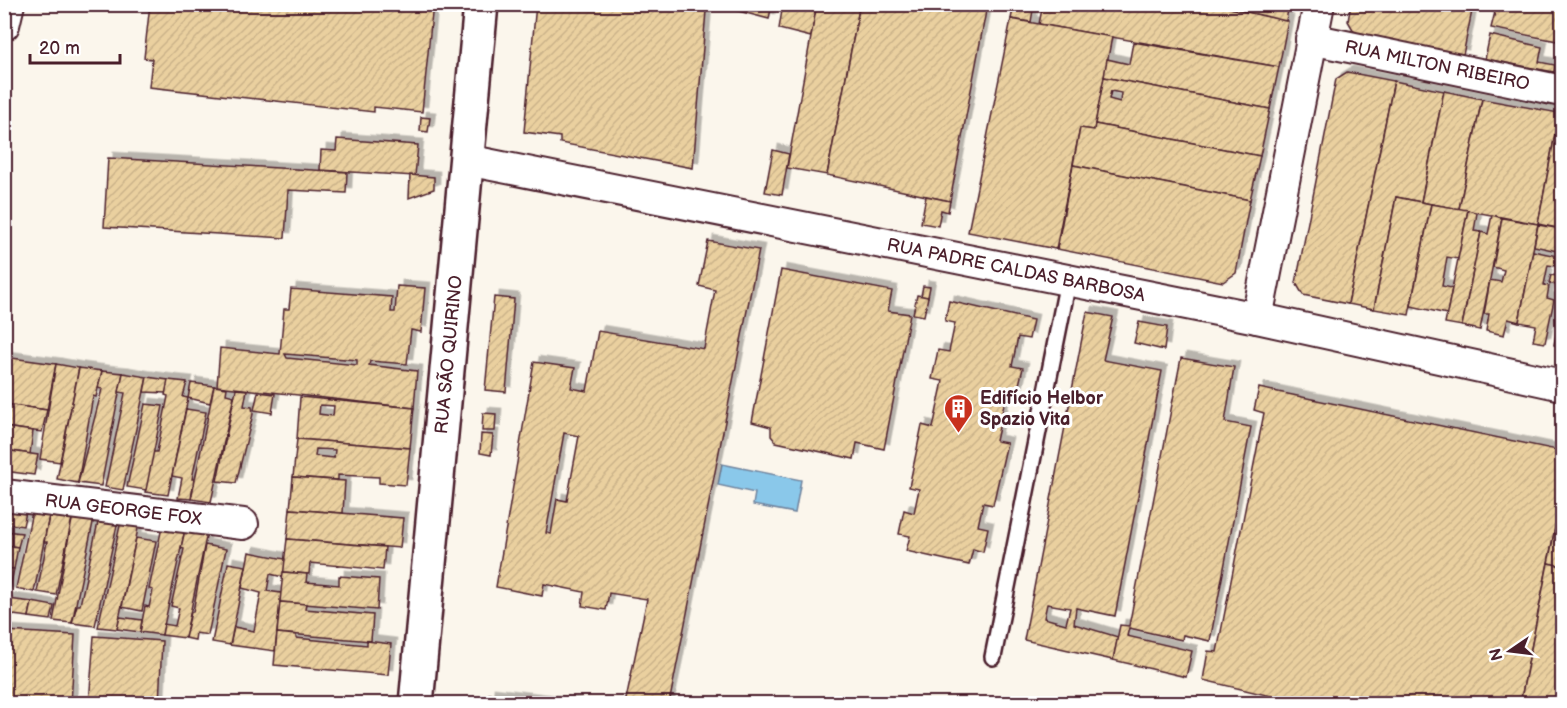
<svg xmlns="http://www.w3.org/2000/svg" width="1567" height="708" font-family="'Balsamiq Sans',sans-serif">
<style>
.water{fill:#8ac8ea;stroke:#70849e;stroke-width:1.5}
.building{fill:url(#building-hatch);stroke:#4a1f2b;stroke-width:1.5;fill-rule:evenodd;filter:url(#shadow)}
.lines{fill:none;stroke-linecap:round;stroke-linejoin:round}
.service-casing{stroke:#4a1f2b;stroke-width:20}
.minor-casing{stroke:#4a1f2b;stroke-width:34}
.tertiary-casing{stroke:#4a1f2b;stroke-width:38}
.service{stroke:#fff;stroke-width:15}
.minor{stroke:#fff;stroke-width:30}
.tertiary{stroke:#fff;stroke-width:33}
.labels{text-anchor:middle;stroke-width:6;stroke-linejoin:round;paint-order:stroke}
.street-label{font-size:18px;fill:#4a1f2b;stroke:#fff}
.poi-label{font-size:18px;font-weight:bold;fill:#4a1f2b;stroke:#fff;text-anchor:start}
</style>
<defs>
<pattern id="building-hatch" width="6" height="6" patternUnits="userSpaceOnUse" patternTransform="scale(1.5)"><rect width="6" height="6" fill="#ead09f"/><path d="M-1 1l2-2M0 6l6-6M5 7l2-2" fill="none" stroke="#cab289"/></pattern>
<filter id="shadow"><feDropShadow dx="5.5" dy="-5.5" stdDeviation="0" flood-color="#0004"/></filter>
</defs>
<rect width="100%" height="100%" fill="#fbf6ec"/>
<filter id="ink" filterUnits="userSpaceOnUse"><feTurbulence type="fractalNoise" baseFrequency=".0167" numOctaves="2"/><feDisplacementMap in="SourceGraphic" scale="12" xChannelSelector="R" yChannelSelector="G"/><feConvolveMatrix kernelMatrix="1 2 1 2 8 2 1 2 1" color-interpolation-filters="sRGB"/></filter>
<g filter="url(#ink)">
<polygon class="water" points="722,464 801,480 795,513 753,505 755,493 718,485"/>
<g class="building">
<polygon points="150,4 433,4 422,112 374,107 374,112 149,87 152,59 144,58"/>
<polygon points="536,4 683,4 706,11 693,168 560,143 560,137 524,132"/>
<polygon points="712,4 772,4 769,19"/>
<polygon points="783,4 817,4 811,37 779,29"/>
<polygon points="817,4 860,4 827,175 787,168"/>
<polygon points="860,4 987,6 950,201 827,175"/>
<polygon points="1014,4 1034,4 1031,22 1011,19"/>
<polygon points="1043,4 1213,4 1288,21 1279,67 1039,24"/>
<polygon points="1213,4 1289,4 1286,21"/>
<polygon points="1351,4 1473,6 1463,55 1355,33 1348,21"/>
<polygon points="1474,4 1562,4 1562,42 1491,28 1495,12 1473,7"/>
<polygon points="1011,19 1112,37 1094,130 1080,128 1056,249 968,232"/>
<polygon points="1490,35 1542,47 1539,62 1555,65 1554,72 1485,59"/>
<polygon points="1133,42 1279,67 1270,109 1104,77 1107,59 1129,64"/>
<polygon points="1347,72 1394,81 1348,304 1303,295 1296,283 1336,79"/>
<path d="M1104,77L1270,109L1260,156L1095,124ZM1111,91L1121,93L1120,102L1109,99Z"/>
<polygon points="1394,81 1444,91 1421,202 1396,197 1374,309 1348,304"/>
<polygon points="1444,91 1482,99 1459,209 1421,202"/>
<polygon points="1482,99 1559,113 1538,224 1459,209"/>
<polygon points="1559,113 1562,114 1562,229 1538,224"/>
<polygon points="421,117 430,118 428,132 420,131"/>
<polygon points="1095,124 1260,156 1250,200 1073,165 1080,128 1094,130"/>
<polygon points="337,139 418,145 415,176 320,170 321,150 336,151"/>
<polygon points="773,150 789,154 782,195 765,192"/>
<polygon points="108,158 347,172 346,193 288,190 285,238 104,227"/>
<polygon points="1073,165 1250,200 1236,273 1223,282 1057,249"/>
<polygon points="410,175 434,177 434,189 409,198"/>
<polygon points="926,196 950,201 948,212 941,210 938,226 921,223"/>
<polygon points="1396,197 1431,204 1409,315 1374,309"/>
<polygon points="1431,204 1468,210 1458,259 1447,257 1442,286 1452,288 1447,314 1411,306"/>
<polygon points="1468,210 1477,213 1474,231 1481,232 1462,326 1445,323"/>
<polygon points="1492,215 1502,218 1480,330 1462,326 1481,232 1488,234"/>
<polygon points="1502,218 1538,224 1519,322 1508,319 1504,335 1486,331 1489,314 1484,314 1490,280 1501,282 1504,270 1493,267"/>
<polygon points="1538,225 1562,229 1562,252 1534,246"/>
<path d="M708,241L759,250L669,704H625L647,599L609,593L606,610L582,606L584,592L544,584L542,596L496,587L534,362L575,368L571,388L587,391L598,331L704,349L715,290L699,286ZM564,433L579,436L567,501L557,499L551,534L546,533Z"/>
<polygon points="1533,251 1557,256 1555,266 1548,265 1544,285 1549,286 1547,298 1554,300 1545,343 1533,341 1536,325 1519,322"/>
<polygon points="781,270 892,291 888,311 910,314 884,449 857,443 854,459 776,442 771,436 771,427 752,422"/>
<polygon points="1551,275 1558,276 1556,285 1549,283"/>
<path d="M397,286L425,288L421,332L411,330L407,364L370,361L369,365L417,371L414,408L217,386L220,348L280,354L284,309H289L291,289L392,297L391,312H395ZM285,354L357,360V365L287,358Z"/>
<polygon points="923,286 930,287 928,297 921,296"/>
<polygon points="917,295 928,297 924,316 913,314"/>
<polygon points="494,297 514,299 506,392 485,390"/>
<polygon points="949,301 1033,320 1029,339 1018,337 1012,366 1023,368 1016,397 1006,395 996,441 1007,443 993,505 983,503 978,526 988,528 983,552 973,549 969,565 906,551 910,536 899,534 904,510 914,513 919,489 909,487 922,425 933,428 943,381 932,379 938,350 949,352 955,323 945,321"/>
<polygon points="1562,303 1562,347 1554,345"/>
<path d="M1087,312L1113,317L1103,360L1162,371L1115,616L1076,608L1074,624L1118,637L1113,660L1024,640ZM1047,604L1070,608L1066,624L1044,618Z"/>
<polygon points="1139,322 1167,327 1164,350 1134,343"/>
<polygon points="4,357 56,364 47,410 4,404"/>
<polygon points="1181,358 1234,367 1225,422 1251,427 1210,641 1183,635 1182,640 1129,628 1127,636 1192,651 1186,677 1113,660 1120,625 1129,626"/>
<polygon points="56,364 79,368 60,462 40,459"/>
<polygon points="79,368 102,371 96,397 93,396 78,483 57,479"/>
<polygon points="102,371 123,373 101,486 78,483 102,389 98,388"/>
<polygon points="123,373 147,377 123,490 105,487 125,393 119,392"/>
<polygon points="147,377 168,380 166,393 144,392"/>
<polygon points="168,380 187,382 183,397 188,398 168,495 145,492 153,452 157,452 168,396 165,395"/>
<polygon points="191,383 214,386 210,403 188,398"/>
<polygon points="214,386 227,388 226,394 234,396 211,502 191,499"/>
<polygon points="1259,388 1562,451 1562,492 1520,704 1304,704 1203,680 1208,651 1217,652 1264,413 1254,410"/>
<polygon points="236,389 247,390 244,406 252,407 253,414 236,483 217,481"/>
<polygon points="258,392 275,394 272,413 254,410"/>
<path d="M300,397L414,408L410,448L297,439ZM320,405L334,406L333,416L319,414Z"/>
<polygon points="4,404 47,410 42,432 4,427"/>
<polygon points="145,404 163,406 146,490 127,487"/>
<polygon points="186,409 206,412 193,474 192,479 194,479 191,499 178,498 182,478 172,476"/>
<polygon points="483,413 496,414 495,431 482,431"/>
<polygon points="4,427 33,431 30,454 6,450"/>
<polygon points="481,434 493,435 491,455 480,453"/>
<path d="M297,439L410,448L406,485L379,483V477L338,475V480L293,477ZM316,449L335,450L334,458L315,456Z"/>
<polygon points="4,450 38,455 34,475 4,471"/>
<polygon points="293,477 345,481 343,513 290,509"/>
<polygon points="28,503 23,526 4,523 4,504"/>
<polygon points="33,507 50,511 34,592 16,588"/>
<polygon points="51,507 74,509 56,595 37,592 47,542 44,542"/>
<polygon points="74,509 95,513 72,623 53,621"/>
<polygon points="290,509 403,518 400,548 287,539"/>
<polygon points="100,513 119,516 95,626 72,623 77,605 80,605"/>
<polygon points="122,516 140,519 117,629 98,627"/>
<polygon points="1557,520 1562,521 1562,566 1548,563"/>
<polygon points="163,522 186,525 162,635 140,632 145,606 149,607 153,590 149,589"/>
<polygon points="186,525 208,528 185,638 162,635 164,624 175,626 179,608 171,606 184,549 181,548"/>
<polygon points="4,527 5,531 22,533 18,547 4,545"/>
<polygon points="136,538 156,541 142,611 122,607"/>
<polygon points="287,539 385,547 383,570 310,563 309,574 283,572"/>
<polygon points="4,545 18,547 14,569 4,568"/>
<polygon points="205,545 226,549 208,635 196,633 195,640 185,638 191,612 193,612"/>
<polygon points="249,552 285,559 283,577 270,574 267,591 281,593 275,651 230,645 234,627 254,631 261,593 242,588"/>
<polygon points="228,563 246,566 230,645 212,642"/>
<polygon points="1548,563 1562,566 1562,704 1520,704"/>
<polygon points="4,568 14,569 9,593 4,593"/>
<polygon points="283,572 307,574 306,582 339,585 339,576 379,579 377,610 280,602"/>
<polygon points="8,599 32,602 29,617 5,614"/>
<polygon points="32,602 54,606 51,620 29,617"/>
<polygon points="280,602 306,604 305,609 373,615 371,641 277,633"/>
<polygon points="120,617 142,620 140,632 117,629"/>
<polygon points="6,631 75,635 71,704 4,704"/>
<polygon points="277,633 296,635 296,638 367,645 367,641 391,644 388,675 274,665"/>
<polygon points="94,636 162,641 159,704 89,704"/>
<polygon points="489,694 576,704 488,704"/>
</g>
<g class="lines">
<defs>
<polyline id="service" points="993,657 1068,281"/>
<g id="minor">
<polyline points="4,25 9,4"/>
<path id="s1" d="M1311,39L1562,91"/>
<path id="s2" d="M467,160L1257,318L1562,385"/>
<polyline points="1257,318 1319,4"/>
<path id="s3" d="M4,495L243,524"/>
</g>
<g id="tertiary">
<path id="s4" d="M416,704L481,4"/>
</g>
</defs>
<use href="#service" class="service-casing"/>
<use href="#minor" class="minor-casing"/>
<use href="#tertiary" class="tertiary-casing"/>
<use href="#service" class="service"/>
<use href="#minor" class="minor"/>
<use href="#tertiary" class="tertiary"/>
</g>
</g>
<defs>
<symbol id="building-pin" viewBox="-11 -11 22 30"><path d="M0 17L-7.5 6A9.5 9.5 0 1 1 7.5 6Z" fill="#c8321e" stroke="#fff"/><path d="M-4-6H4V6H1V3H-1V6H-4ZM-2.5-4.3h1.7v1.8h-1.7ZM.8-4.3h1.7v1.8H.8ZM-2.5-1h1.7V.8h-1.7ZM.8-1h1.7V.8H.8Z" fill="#fff"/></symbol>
</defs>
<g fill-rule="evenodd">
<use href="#building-pin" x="942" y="392" width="33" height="45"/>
</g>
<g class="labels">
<g class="street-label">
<text dy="6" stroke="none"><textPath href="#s1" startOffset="129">RUA MILTON RIBEIRO</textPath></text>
<text dy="6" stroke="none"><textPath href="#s2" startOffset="560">RUA PADRE CALDAS BARBOSA</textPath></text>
<text dy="6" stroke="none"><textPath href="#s4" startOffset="351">RUA SÃO QUIRINO</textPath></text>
<text dy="6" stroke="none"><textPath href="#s3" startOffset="120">RUA GEORGE FOX</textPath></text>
</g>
<g class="poi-label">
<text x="980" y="404">Edifício Helbor<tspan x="980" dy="21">Spazio Vita</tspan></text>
</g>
</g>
<rect width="1567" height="708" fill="none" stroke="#fff" stroke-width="24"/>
<rect x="12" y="12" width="1543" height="684" fill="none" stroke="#4a1f2b" stroke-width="2" filter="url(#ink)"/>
<g transform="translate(1510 651) rotate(256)" stroke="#ffffff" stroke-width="4.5" paint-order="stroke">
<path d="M0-4.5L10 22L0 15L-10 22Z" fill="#4a1f2b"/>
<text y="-9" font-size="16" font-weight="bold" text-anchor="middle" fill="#4a1f2b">N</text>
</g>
<path d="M30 54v9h90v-9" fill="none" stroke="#4a1f2b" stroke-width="3"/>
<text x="39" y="54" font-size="18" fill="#4a1f2b" stroke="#ffffff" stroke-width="4.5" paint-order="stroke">20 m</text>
</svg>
